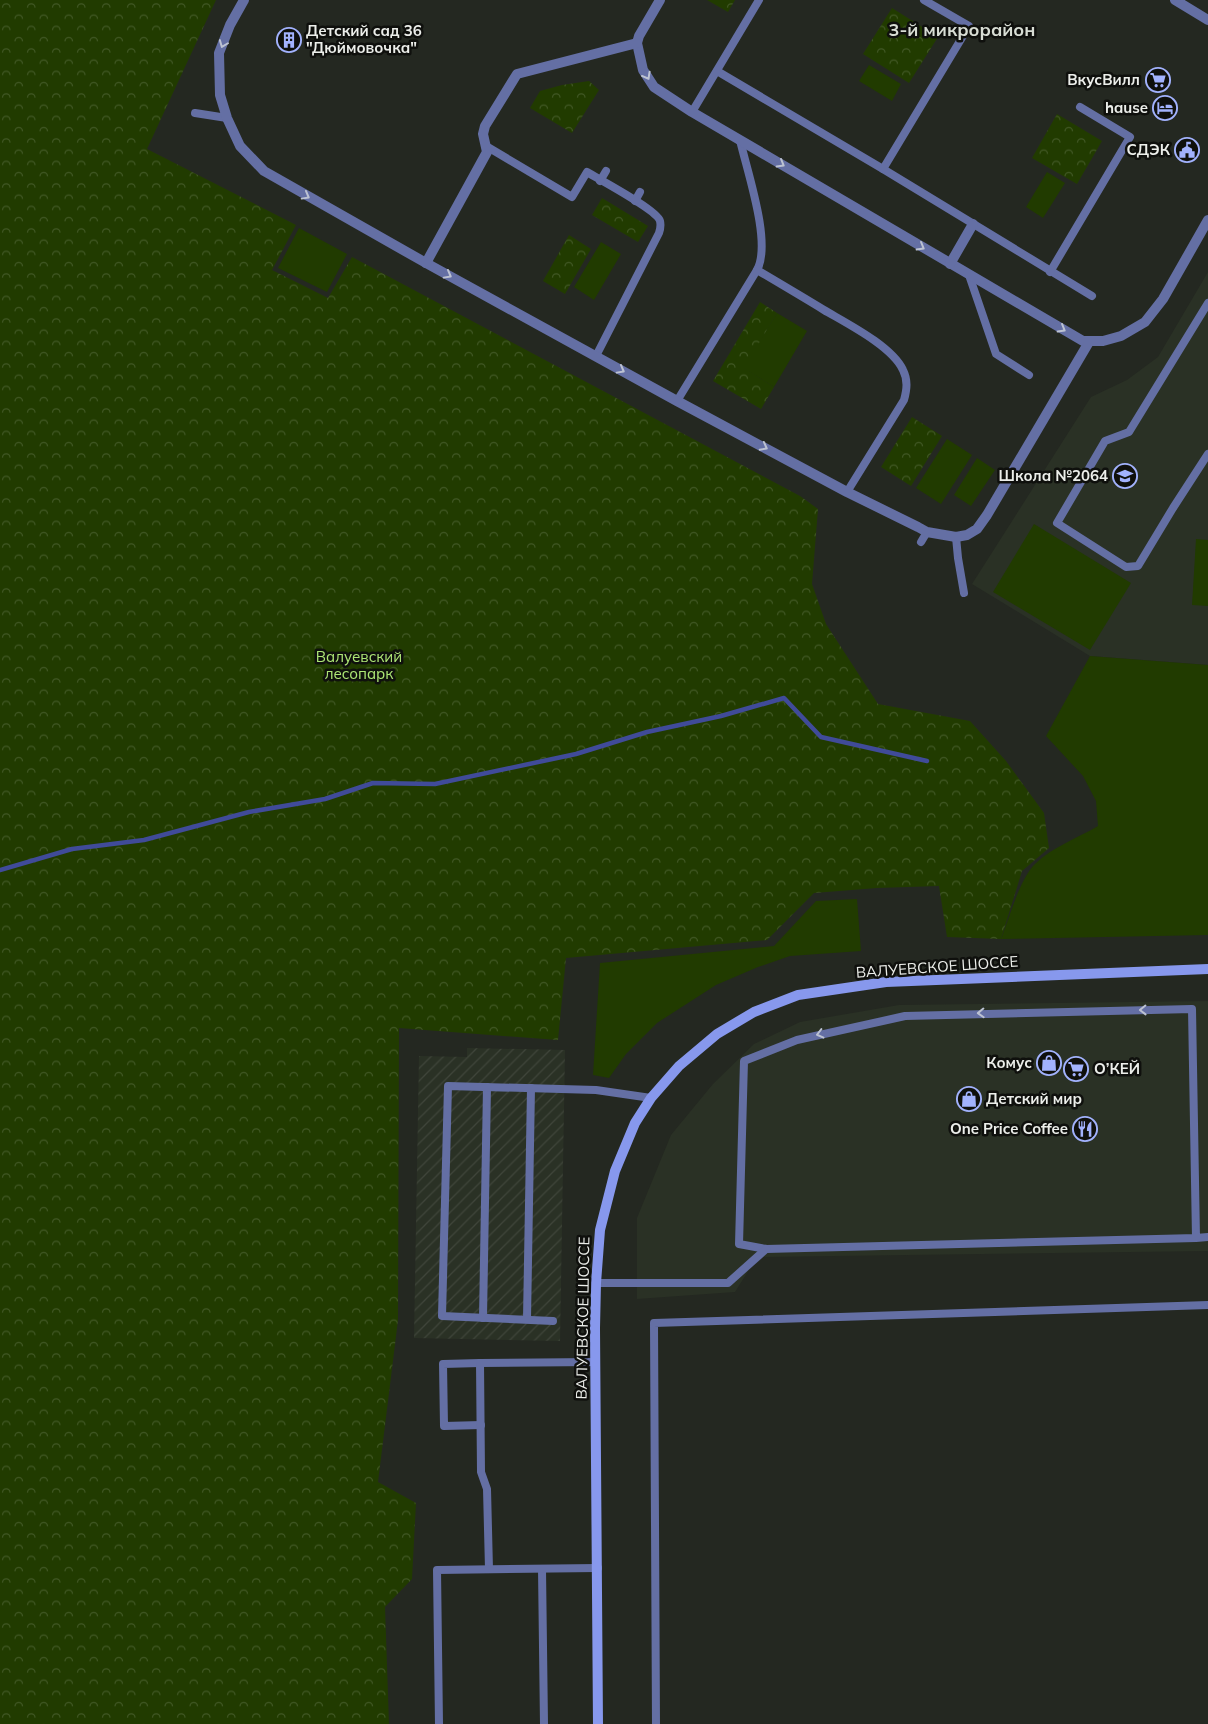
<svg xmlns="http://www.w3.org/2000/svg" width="1208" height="1724" font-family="Mulish,sans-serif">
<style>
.built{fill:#2a3125}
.industrial{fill:url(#industrial-furrows)}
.grass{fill:#213b00}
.forest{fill:url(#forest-crowns)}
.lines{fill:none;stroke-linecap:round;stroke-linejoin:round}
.stream{stroke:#404b99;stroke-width:4.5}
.service{stroke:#646fa4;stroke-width:8}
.minor{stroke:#646fa4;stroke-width:10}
.tertiary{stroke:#646fa4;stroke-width:10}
.secondary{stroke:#8798ed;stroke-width:10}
.oneway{stroke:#bcc2d2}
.labels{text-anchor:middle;stroke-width:5;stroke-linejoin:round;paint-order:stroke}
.poi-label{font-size:15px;font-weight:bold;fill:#eceeea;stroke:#0f100d;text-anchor:end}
.park-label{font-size:15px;fill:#aee776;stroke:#0f100d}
.street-label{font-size:15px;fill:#eceeea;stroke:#0f100d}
.quarter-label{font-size:18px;font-weight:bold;fill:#d8ddd4;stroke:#0f100d}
</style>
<defs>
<pattern id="industrial-furrows" width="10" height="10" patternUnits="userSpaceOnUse" patternTransform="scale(1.25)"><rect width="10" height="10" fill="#2a3125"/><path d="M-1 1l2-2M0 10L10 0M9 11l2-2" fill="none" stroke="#3f453a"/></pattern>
<pattern id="forest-crowns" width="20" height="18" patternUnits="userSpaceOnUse" patternTransform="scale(1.25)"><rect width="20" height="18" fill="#213b00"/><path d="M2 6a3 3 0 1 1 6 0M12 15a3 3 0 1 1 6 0" fill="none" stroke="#415825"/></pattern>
</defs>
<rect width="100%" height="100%" fill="#242821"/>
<g class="built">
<polygon points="1208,272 1208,665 1090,656 972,584 1091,397 1127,380 1158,357"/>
<polygon points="1208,1001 1208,1251 757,1257 735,1292 637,1299 637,1218 671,1135 713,1084 754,1044 800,1022 899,1005"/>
</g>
<polygon class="industrial" points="467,1048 565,1050 560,1341 414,1338 419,1056 467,1057"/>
<g class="grass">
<polygon points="869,65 901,84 892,101 859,81"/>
<polygon points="1047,172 1065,183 1043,218 1026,207"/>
<polygon points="299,228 347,254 327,292 278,268"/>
<polygon points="601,242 621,254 594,300 574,287"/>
<polygon points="777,313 807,331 774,387 743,368"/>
<polygon points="947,439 972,455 941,504 916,488"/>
<polygon points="977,458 995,470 971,506 954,495"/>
<polygon points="1034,524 1131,583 1090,650 993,592"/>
<polygon points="1196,539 1208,540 1208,606 1192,605"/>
<path d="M1090,656L1208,665V935L1001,939C1009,919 1020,878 1035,864C1052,847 1078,838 1098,826L1096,801L1083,776L1046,736Z"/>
<polygon points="857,899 861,951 790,956 758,967 716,985 657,1023 626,1054 609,1078 593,1075 600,963 774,946 816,901"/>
</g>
<g class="forest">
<polygon points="0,0 216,0 147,149 296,225 272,270 328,298 352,257 800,496 818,509 812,584 826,624 878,704 970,721 1006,761 1044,813 1049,848 1022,871 1001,939 947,937 939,886 877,888 814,893 767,940 566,958 558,1040 399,1028 398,1320 378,1482 416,1503 412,1579 385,1607 389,1724 0,1724"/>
<polygon points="707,0 735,0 728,12"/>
<polygon points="892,8 938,37 909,83 863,54"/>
<polygon points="589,81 599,90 572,133 530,108 540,91 562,85"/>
<polygon points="1057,114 1102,141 1077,184 1032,158"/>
<polygon points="602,198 648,226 638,242 592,215"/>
<polygon points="569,235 591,249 565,294 543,281"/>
<polygon points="760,302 777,313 744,368 774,387 761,409 713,381"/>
<polygon points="912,417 942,436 911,486 881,467"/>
</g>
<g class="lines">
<polyline class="stream" points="0,870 72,849 144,840 249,812 325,799 373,783 435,784 576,754 647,732 721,716 784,698 821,737 927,761"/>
<g class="service">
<polyline points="717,71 883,169 1092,296"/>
<polyline points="692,112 759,0"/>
<polyline points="195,113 227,118"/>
<path d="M740,140C747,171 772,243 757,270"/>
<path d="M486,146L572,197L587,172C600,180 657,210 660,221C661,225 660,230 659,233L596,356"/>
<polyline points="883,169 969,26 924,0"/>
<polyline points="600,181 606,171"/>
<polyline points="635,201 640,192"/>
<polyline points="1050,272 1130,137 1080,107"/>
<polyline points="969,275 996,354 1029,375"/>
<polyline points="1208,303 1129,432 1105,441 1057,523 1126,567 1138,566 1173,508 1208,454"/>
<path d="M677,401L757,270C779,283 801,296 824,310C846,323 892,346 903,370C908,380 907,389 904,400L847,492"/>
<polyline points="956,537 958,558 964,593"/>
<polyline points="921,542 927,532"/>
<polyline points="1196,1238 1192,1009 905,1016 797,1040 744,1061 739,1244 766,1249 1196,1238 1208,1237"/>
<polyline points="596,1283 728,1283 766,1249"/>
<polyline points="483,1318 487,1087"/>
<polyline points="527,1319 531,1088"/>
<polyline points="553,1321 442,1316 448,1086 596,1090 651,1098"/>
<polyline points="480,1363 443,1364 444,1426 481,1425"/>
<polyline points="489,1569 487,1489 481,1472 480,1363 595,1362"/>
<polyline points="542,1569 544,1724"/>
<polyline points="439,1724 437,1570 598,1568"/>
<polyline points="656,1724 654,1323 1208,1305"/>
</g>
<g class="minor">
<polyline points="244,0 230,25 219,53 220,95 227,118 240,146 264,171 426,263 677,401 847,492 918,527 927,532 956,537 967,535 977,529 987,515 1089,342"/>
<polyline points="660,0 639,36 637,43 643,70 654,87 692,112 1083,341 1103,341 1121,336 1145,322 1163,299 1208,220"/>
<polyline points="426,263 487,152 483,134 485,126 517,74 637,43"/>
<polyline points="950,264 973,224"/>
</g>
<polyline class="tertiary" points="1175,0 1208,20"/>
<polyline class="secondary" points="598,1724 595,1328 596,1283 600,1230 615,1171 635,1123 651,1098 679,1066 717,1034 754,1012 798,995 886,982 1208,969"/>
</g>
<defs><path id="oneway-chevron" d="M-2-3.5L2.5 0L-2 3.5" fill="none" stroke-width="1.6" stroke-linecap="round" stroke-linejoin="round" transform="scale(1.25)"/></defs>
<g class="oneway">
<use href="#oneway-chevron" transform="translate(223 44) rotate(111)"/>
<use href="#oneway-chevron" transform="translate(647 76) rotate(61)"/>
<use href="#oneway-chevron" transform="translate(781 164) rotate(30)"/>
<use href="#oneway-chevron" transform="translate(306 196) rotate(29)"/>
<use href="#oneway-chevron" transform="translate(921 247) rotate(30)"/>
<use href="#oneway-chevron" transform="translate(448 275) rotate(29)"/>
<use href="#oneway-chevron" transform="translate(1062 329) rotate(30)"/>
<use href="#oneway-chevron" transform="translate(621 370) rotate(29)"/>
<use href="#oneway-chevron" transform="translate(764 447) rotate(28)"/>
<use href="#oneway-chevron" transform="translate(1143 1010) rotate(179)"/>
<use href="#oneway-chevron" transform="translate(981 1013) rotate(178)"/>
<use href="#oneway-chevron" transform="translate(820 1034) rotate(166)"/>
</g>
<defs>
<symbol id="building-ring" viewBox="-11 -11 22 22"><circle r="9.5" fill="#0f100d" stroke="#a2b2fd" stroke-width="1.5"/><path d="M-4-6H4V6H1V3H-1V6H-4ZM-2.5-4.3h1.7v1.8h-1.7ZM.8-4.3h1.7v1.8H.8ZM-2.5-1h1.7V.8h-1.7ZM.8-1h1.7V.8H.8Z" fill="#a2b2fd"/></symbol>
<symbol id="supermarket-ring" viewBox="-11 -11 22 22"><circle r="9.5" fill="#0f100d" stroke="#a2b2fd" stroke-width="1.5"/><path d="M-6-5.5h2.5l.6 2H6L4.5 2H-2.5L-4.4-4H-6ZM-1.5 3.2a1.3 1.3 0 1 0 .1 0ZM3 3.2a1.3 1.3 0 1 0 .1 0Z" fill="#a2b2fd"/></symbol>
<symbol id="hotel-ring" viewBox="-11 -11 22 22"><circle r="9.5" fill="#0f100d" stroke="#a2b2fd" stroke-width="1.5"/><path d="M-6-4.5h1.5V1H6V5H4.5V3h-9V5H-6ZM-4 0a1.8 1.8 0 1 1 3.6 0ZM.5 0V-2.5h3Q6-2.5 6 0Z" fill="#a2b2fd"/></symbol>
<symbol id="civic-ring" viewBox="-11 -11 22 22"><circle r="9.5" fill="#0f100d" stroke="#a2b2fd" stroke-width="1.5"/><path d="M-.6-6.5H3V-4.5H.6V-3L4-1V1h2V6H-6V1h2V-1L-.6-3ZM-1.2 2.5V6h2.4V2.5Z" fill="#a2b2fd"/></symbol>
<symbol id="school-ring" viewBox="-11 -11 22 22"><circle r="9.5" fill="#0f100d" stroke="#a2b2fd" stroke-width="1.5"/><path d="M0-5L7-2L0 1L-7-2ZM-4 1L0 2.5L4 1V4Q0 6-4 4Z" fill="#a2b2fd"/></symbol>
<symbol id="shop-ring" viewBox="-11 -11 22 22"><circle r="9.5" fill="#0f100d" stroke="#a2b2fd" stroke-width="1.5"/><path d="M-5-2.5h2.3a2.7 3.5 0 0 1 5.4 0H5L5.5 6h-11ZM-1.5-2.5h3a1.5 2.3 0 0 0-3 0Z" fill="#a2b2fd"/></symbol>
<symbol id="restaurant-ring" viewBox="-11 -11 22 22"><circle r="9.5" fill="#0f100d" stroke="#a2b2fd" stroke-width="1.5"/><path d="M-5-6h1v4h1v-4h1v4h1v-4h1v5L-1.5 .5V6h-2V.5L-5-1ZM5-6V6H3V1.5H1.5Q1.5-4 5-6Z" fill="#a2b2fd"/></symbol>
</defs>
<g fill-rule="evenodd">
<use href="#building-ring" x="275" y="26" width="28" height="28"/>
<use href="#supermarket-ring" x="1144" y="66" width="28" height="28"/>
<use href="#hotel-ring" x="1151" y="94" width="28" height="28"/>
<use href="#civic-ring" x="1173" y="136" width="28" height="28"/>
<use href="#school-ring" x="1111" y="462" width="28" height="28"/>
<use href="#shop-ring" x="1035" y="1049" width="28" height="28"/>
<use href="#supermarket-ring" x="1062" y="1055" width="28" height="28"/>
<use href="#shop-ring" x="955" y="1085" width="28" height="28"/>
<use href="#restaurant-ring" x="1071" y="1115" width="28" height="28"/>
</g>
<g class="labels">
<g class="poi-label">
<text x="306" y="36" text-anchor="start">Детский сад 36<tspan x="306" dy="17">"Дюймовочка"</tspan></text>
<text x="1140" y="85">ВкусВилл</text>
<text x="1148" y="113">hause</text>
<text x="1170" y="155">СДЭК</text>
<text x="1108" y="481">Школа №2064</text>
<text x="1032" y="1068">Комус</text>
<text x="1094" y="1074" text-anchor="start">О’КЕЙ</text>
<text x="986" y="1104" text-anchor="start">Детский мир</text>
<text x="1068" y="1134">One Price Coffee</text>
</g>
<g class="park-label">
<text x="359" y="662">Валуевский<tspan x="359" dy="17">лесопарк</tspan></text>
</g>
<g class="street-label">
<text transform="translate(937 967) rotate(-4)" y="5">ВАЛУЕВСКОЕ ШОССЕ</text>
<text transform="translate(583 1318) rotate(-89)" y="5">ВАЛУЕВСКОЕ ШОССЕ</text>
</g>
<g class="quarter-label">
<text x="962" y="36">3-й микрорайон</text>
</g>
</g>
</svg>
